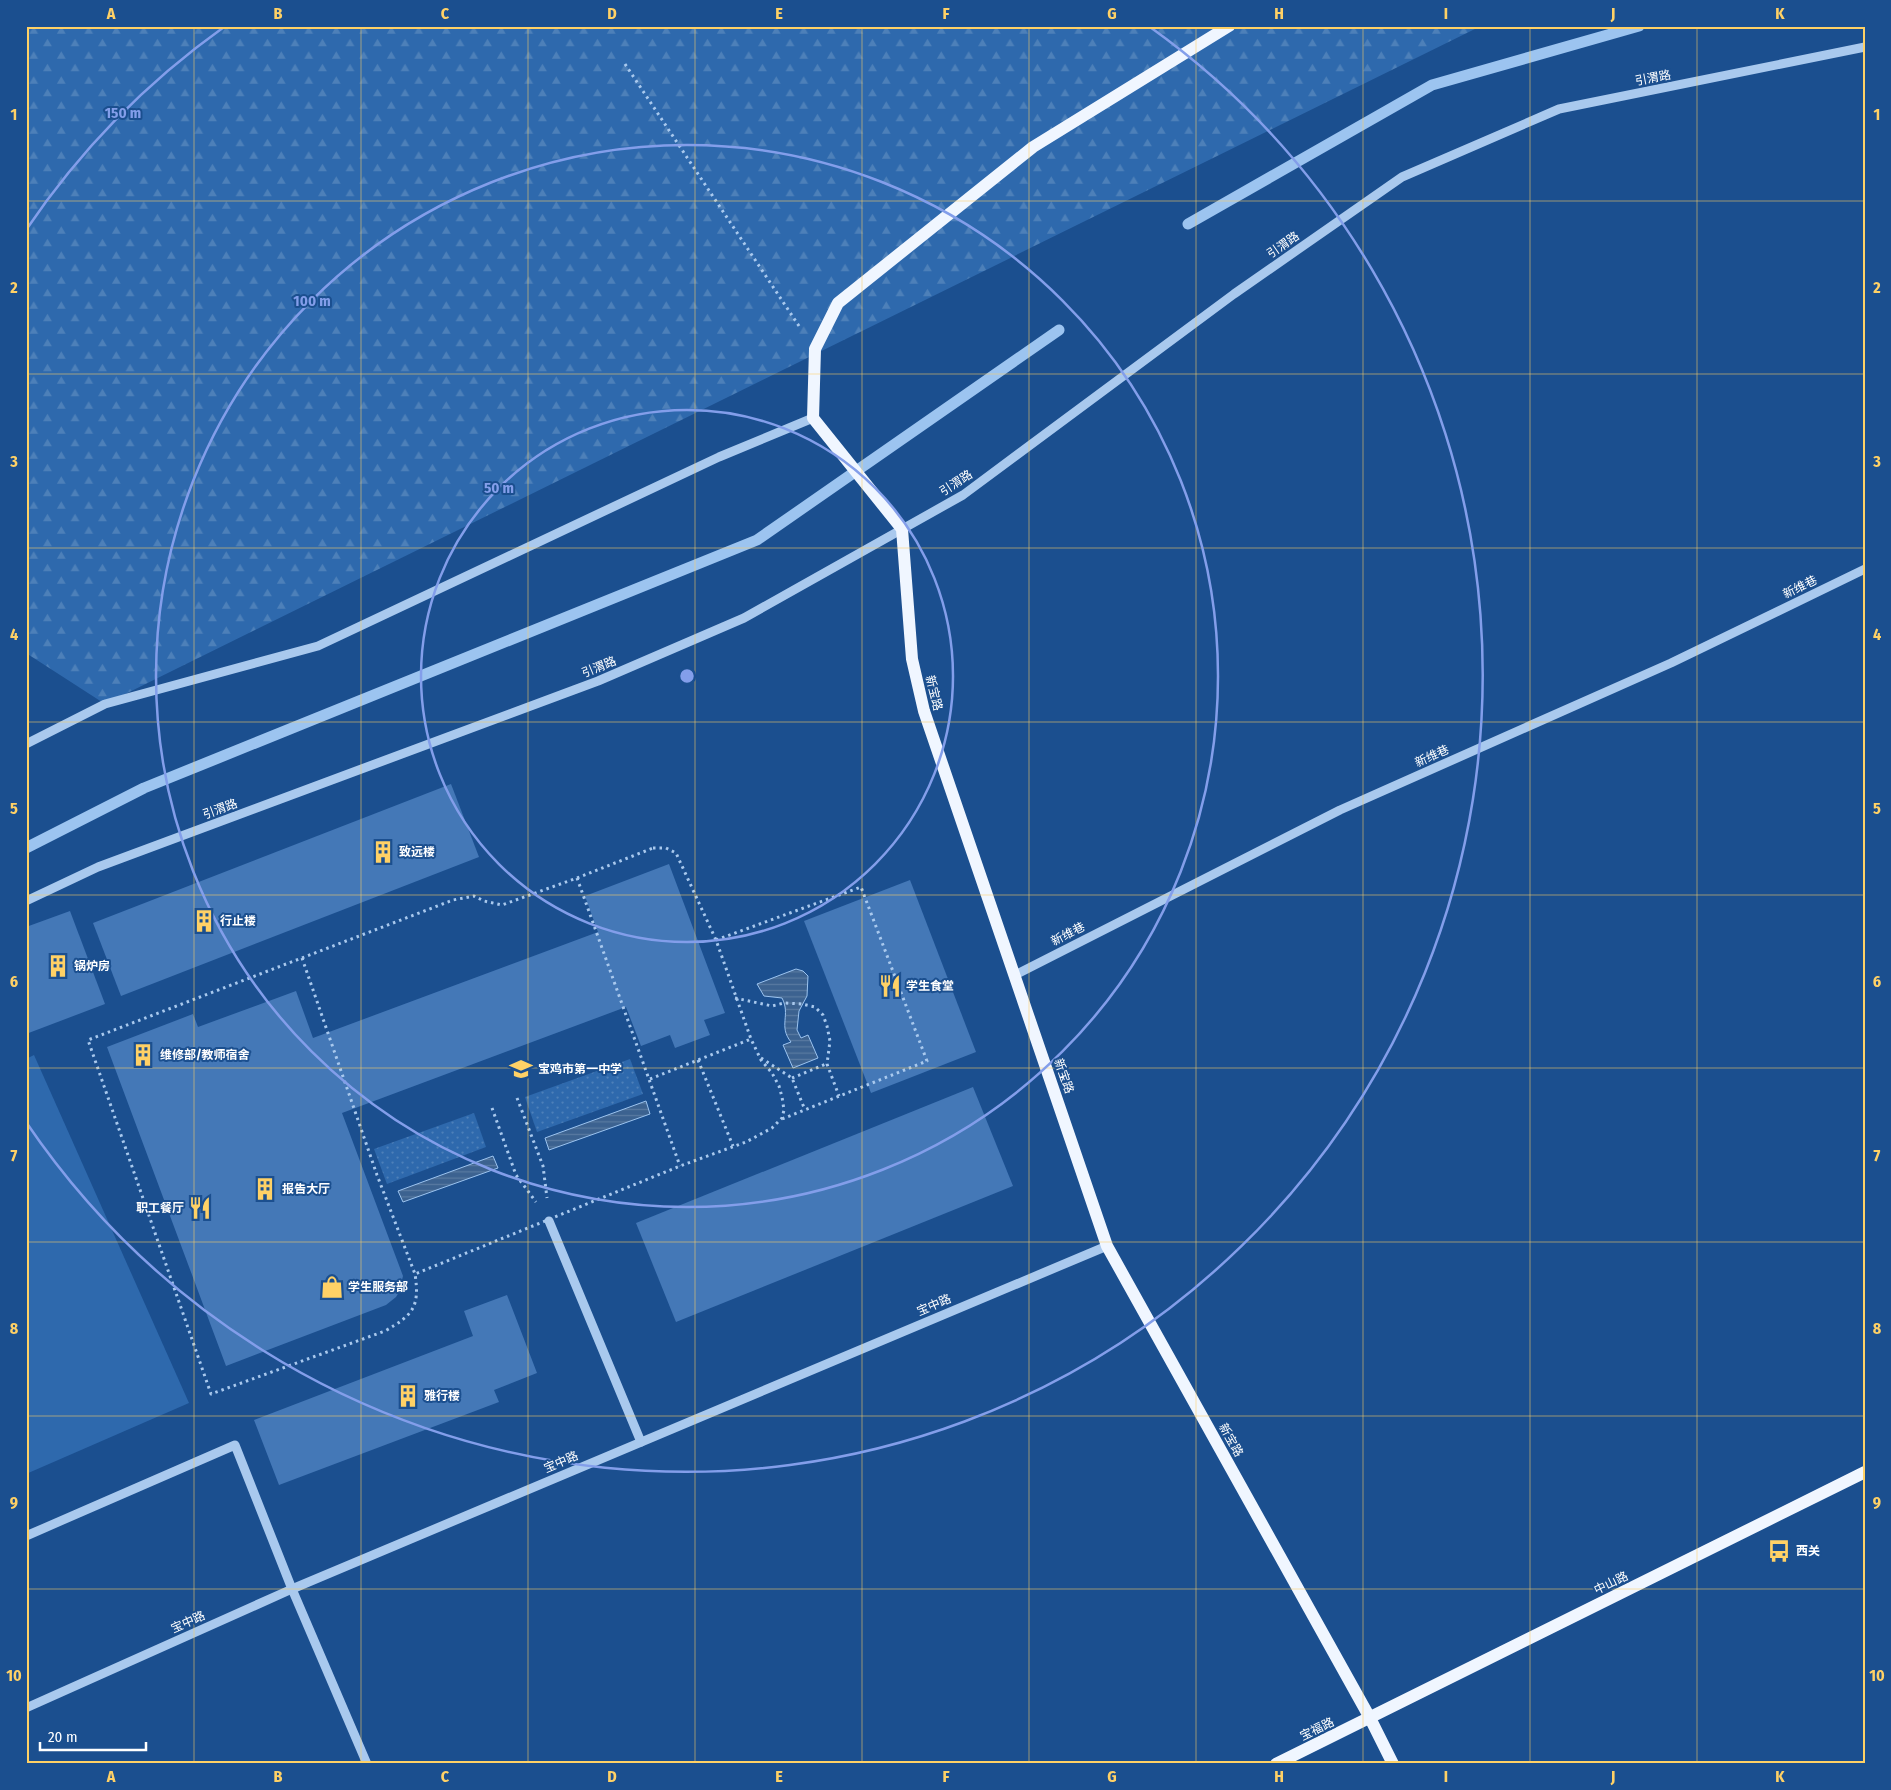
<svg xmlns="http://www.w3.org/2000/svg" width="1891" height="1790" font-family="'Fira Sans Condensed','Noto Sans SC',sans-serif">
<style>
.grass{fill:url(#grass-dots)}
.forest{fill:url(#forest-firs)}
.pitch{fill:#2e69ad}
.water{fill:url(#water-rules);stroke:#9cc4f0}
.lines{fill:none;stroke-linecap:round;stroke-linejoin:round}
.stream{stroke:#9cc4f0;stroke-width:11}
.building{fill:#4478b7}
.path{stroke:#a9c9ee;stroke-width:3;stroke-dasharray:2.5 4;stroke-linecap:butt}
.minor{stroke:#a9c9ee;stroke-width:9}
.major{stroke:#f0f6ff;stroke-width:12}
.grid{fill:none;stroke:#ffd166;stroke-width:1;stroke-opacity:0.55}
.ring{fill:none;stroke:#839eea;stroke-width:2.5}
.labels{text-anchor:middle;stroke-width:4;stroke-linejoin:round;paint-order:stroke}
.street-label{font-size:12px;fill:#fff;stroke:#1b4f8f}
.poi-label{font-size:12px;font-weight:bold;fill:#fff;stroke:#1b4f8f;text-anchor:start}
.centre{fill:#839eea;stroke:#1b4f8f;stroke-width:2.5}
.ring-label{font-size:15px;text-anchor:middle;font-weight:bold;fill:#839eea;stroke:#1b4f8f;stroke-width:4;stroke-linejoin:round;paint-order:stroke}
.neatline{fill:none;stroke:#ffd166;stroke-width:2}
.grid-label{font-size:16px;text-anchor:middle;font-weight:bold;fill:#ffd166}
</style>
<defs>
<pattern id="grass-dots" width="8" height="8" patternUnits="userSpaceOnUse" patternTransform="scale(1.25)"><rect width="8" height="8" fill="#2e69ad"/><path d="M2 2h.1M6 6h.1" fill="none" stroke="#4d80b9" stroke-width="1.8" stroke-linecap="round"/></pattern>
<pattern id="forest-firs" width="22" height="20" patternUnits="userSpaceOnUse" patternTransform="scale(1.25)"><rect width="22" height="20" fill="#2e69ad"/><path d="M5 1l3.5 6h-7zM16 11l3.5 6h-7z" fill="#4d80b9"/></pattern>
<pattern id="water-rules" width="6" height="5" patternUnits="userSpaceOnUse" patternTransform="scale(1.25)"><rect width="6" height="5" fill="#3c6290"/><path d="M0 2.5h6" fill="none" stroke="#597aa1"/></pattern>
</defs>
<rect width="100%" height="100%" fill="#1b4f8f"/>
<g class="grass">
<polygon points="630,1059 643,1094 537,1132 525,1097"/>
<polygon points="474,1113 486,1147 387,1184 374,1149"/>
</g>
<polygon class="forest" points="26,26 1481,26 105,704 26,653"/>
<polygon class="pitch" points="34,1055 189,1403 26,1474 26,1059"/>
<g class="water">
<path d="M796,969L803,971L808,976L807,996L799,1011L797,1030L801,1038L808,1035L818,1058L793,1068L783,1045L791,1042C778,1026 791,1015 782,998L764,996L757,984Z"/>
<polygon points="646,1101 650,1114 549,1150 545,1138"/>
<polygon points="493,1156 498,1168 403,1202 398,1191"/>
</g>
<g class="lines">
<g class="stream">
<polyline points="1188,224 1432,85 1639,26"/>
<polyline points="26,848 144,788 757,540 1059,330"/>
</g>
</g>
<g class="building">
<polygon points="451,784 479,857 121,996 93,923"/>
<polygon points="669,864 725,1013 704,1020 710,1035 675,1048 670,1035 641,1046 626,1007 342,1113 403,1276 399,1292 396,1297 386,1305 226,1366 107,1047 193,1014 198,1027 296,991 313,1038 598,932 585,896"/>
<polygon points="910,880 976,1052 871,1093 804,921"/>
<polygon points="70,911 105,1004 26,1034 26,927"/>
<polygon points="973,1087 1013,1186 676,1322 636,1223"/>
<polygon points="507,1295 537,1373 494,1390 499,1402 279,1485 254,1420 473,1336 464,1311"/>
</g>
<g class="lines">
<g class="path">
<polyline points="625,64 799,326"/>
<path d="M653,848H666L676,853L716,940L751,1039L761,1060L772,1073L779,1086L782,1097L784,1110L782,1118L772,1128L746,1142L680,1166L415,1274C420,1307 413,1315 385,1331L211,1394L88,1040L453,900L474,896L484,901L502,905L577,878Z"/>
<polyline points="577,878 680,1166"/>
<polyline points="716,940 861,887 927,1061 782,1119"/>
<polyline points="302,958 377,1175 415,1274"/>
<polyline points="735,998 772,1006 784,1003 802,1004 815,1007 823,1015 827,1026 830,1041 827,1064 839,1096"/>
<polyline points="761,1058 792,1078 805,1110"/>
<polyline points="698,1060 733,1146"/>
<polyline points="792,1078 826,1064"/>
<polyline points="650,1079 751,1039"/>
<polyline points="517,1098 543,1166 547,1198"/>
<polyline points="492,1108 516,1175 536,1202"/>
</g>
<g class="minor">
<polyline points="26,744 105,704 318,646 719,457 813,418"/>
<polyline points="26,901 98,867 598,681 744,618 963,495 1234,294 1402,177 1559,109 1865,47"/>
<polyline points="1015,975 1340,810 1671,663 1865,569"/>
<polyline points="549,1221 641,1442"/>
<polyline points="26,1536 235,1445 292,1589 367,1764"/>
<polyline points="26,1708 292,1589 1107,1246"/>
</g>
<g class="major">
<polyline points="1229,26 1033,147 838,303 815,349 813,418 902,529 912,659 924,711 1107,1246 1370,1718 1393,1764"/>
<polyline points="1276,1764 1865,1472"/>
</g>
</g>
<path class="grid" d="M194,26V1764M361,26V1764M528,26V1764M695,26V1764M862,26V1764M1029,26V1764M1196,26V1764M1363,26V1764M1530,26V1764M1697,26V1764M26,201H1865M26,374H1865M26,548H1865M26,722H1865M26,895H1865M26,1068H1865M26,1242H1865M26,1416H1865M26,1589H1865"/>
<g class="ring">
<circle cx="687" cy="676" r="266"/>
<circle cx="687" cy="676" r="531"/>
<path d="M26 230A797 797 0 0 1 224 27M1150 27A797 797 0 1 1 26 1122"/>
</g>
<defs>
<symbol id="building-bare" viewBox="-9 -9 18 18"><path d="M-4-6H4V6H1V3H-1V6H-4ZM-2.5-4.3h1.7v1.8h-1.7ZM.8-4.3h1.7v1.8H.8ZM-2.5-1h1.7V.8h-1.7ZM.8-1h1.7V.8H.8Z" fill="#ffd166" stroke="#1b4f8f" stroke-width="2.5" paint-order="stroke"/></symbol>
<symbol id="restaurant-bare" viewBox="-9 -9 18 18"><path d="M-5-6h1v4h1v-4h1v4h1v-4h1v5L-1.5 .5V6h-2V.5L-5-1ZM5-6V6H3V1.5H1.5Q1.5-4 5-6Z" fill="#ffd166" stroke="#1b4f8f" stroke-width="2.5" paint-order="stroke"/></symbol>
<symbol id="school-bare" viewBox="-9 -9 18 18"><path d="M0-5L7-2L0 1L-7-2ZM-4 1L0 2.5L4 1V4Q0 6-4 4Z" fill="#ffd166" stroke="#1b4f8f" stroke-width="2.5" paint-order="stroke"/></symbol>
<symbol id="shop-bare" viewBox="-9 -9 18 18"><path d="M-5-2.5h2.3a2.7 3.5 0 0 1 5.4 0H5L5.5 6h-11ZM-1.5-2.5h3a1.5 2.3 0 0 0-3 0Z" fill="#ffd166" stroke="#1b4f8f" stroke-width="2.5" paint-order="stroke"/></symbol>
<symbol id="bus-bare" viewBox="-9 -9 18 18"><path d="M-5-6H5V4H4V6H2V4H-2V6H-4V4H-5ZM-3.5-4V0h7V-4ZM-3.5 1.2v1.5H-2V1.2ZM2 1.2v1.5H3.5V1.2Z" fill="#ffd166" stroke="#1b4f8f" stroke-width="2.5" paint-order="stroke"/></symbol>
</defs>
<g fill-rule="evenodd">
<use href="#building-bare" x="367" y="836" width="32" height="32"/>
<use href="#building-bare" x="188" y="905" width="32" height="32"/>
<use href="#building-bare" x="42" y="950" width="32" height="32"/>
<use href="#restaurant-bare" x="874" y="970" width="32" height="32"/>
<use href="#building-bare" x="127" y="1039" width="32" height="32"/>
<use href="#school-bare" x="505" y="1053" width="32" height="32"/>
<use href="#building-bare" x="249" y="1173" width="32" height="32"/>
<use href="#restaurant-bare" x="184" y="1192" width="32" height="32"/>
<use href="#shop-bare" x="316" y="1271" width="32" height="32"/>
<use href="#building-bare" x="392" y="1380" width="32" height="32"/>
<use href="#bus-bare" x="1763" y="1535" width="32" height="32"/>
</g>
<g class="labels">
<g class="street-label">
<text transform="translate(1653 78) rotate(-11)" y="4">引渭路</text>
<text transform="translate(1283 245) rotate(-35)" y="4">引渭路</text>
<text transform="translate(956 483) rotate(-33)" y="4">引渭路</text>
<text transform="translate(1800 587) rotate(-26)" y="4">新维巷</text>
<text transform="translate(599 667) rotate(-22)" y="4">引渭路</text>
<text transform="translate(934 693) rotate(76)" y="4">新宝路</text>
<text transform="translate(1432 756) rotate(-24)" y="4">新维巷</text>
<text transform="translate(220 809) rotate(-20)" y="4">引渭路</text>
<text transform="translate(1068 934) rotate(-27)" y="4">新维巷</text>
<text transform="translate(1064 1076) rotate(71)" y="4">新宝路</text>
<text transform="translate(934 1305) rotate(-23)" y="4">宝中路</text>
<text transform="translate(1231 1440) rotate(61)" y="4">新宝路</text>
<text transform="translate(561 1462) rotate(-23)" y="4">宝中路</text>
<text transform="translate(1611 1583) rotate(-26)" y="4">中山路</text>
<text transform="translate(188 1622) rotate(-24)" y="4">宝中路</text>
<text transform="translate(1317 1729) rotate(-26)" y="4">宝福路</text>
</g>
<g class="poi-label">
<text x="399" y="856">致远楼</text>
<text x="220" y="925">行止楼</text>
<text x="74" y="970">锅炉房</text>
<text x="906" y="990">学生食堂</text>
<text x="160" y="1059">维修部/教师宿舍</text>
<text x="538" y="1073">宝鸡市第一中学</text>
<text x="282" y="1193">报告大厅</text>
<text x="184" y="1212" text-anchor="end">职工餐厅</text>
<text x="348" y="1291">学生服务部</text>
<text x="424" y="1400">雅行楼</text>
<text x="1796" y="1555">西关</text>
</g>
</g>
<circle cx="687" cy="676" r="8" class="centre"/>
<g class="ring-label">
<text x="123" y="118">150 m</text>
<text x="312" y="306">100 m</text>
<text x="499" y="493">50 m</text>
</g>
<rect width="1891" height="1790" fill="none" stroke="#1b4f8f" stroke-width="55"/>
<path d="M40 1742v8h106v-8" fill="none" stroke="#ffffff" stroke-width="2.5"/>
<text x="48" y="1742" font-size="15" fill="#ffffff" stroke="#1b4f8f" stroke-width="4" paint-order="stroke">20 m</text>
<rect x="28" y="28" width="1836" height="1734" class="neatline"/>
<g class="grid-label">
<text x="111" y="19">A</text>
<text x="278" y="19">B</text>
<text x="445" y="19">C</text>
<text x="612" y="19">D</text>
<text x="779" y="19">E</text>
<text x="946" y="19">F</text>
<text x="1112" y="19">G</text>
<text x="1279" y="19">H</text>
<text x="1446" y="19">I</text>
<text x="1613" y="19">J</text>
<text x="1780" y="19">K</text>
<text x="14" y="120">1</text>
<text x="1877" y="120">1</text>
<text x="14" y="293">2</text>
<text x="1877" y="293">2</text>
<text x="14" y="467">3</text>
<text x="1877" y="467">3</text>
<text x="14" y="640">4</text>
<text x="1877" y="640">4</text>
<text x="14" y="814">5</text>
<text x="1877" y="814">5</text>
<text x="14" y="987">6</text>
<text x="1877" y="987">6</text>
<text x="14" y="1161">7</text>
<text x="1877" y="1161">7</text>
<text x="14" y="1334">8</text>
<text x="1877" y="1334">8</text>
<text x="14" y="1508">9</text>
<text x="1877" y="1508">9</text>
<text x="14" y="1681">10</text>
<text x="1877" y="1681">10</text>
<text x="111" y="1782">A</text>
<text x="278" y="1782">B</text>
<text x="445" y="1782">C</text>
<text x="612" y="1782">D</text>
<text x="779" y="1782">E</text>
<text x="946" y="1782">F</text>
<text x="1112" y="1782">G</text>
<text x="1279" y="1782">H</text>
<text x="1446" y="1782">I</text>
<text x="1613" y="1782">J</text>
<text x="1780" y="1782">K</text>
</g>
</svg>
